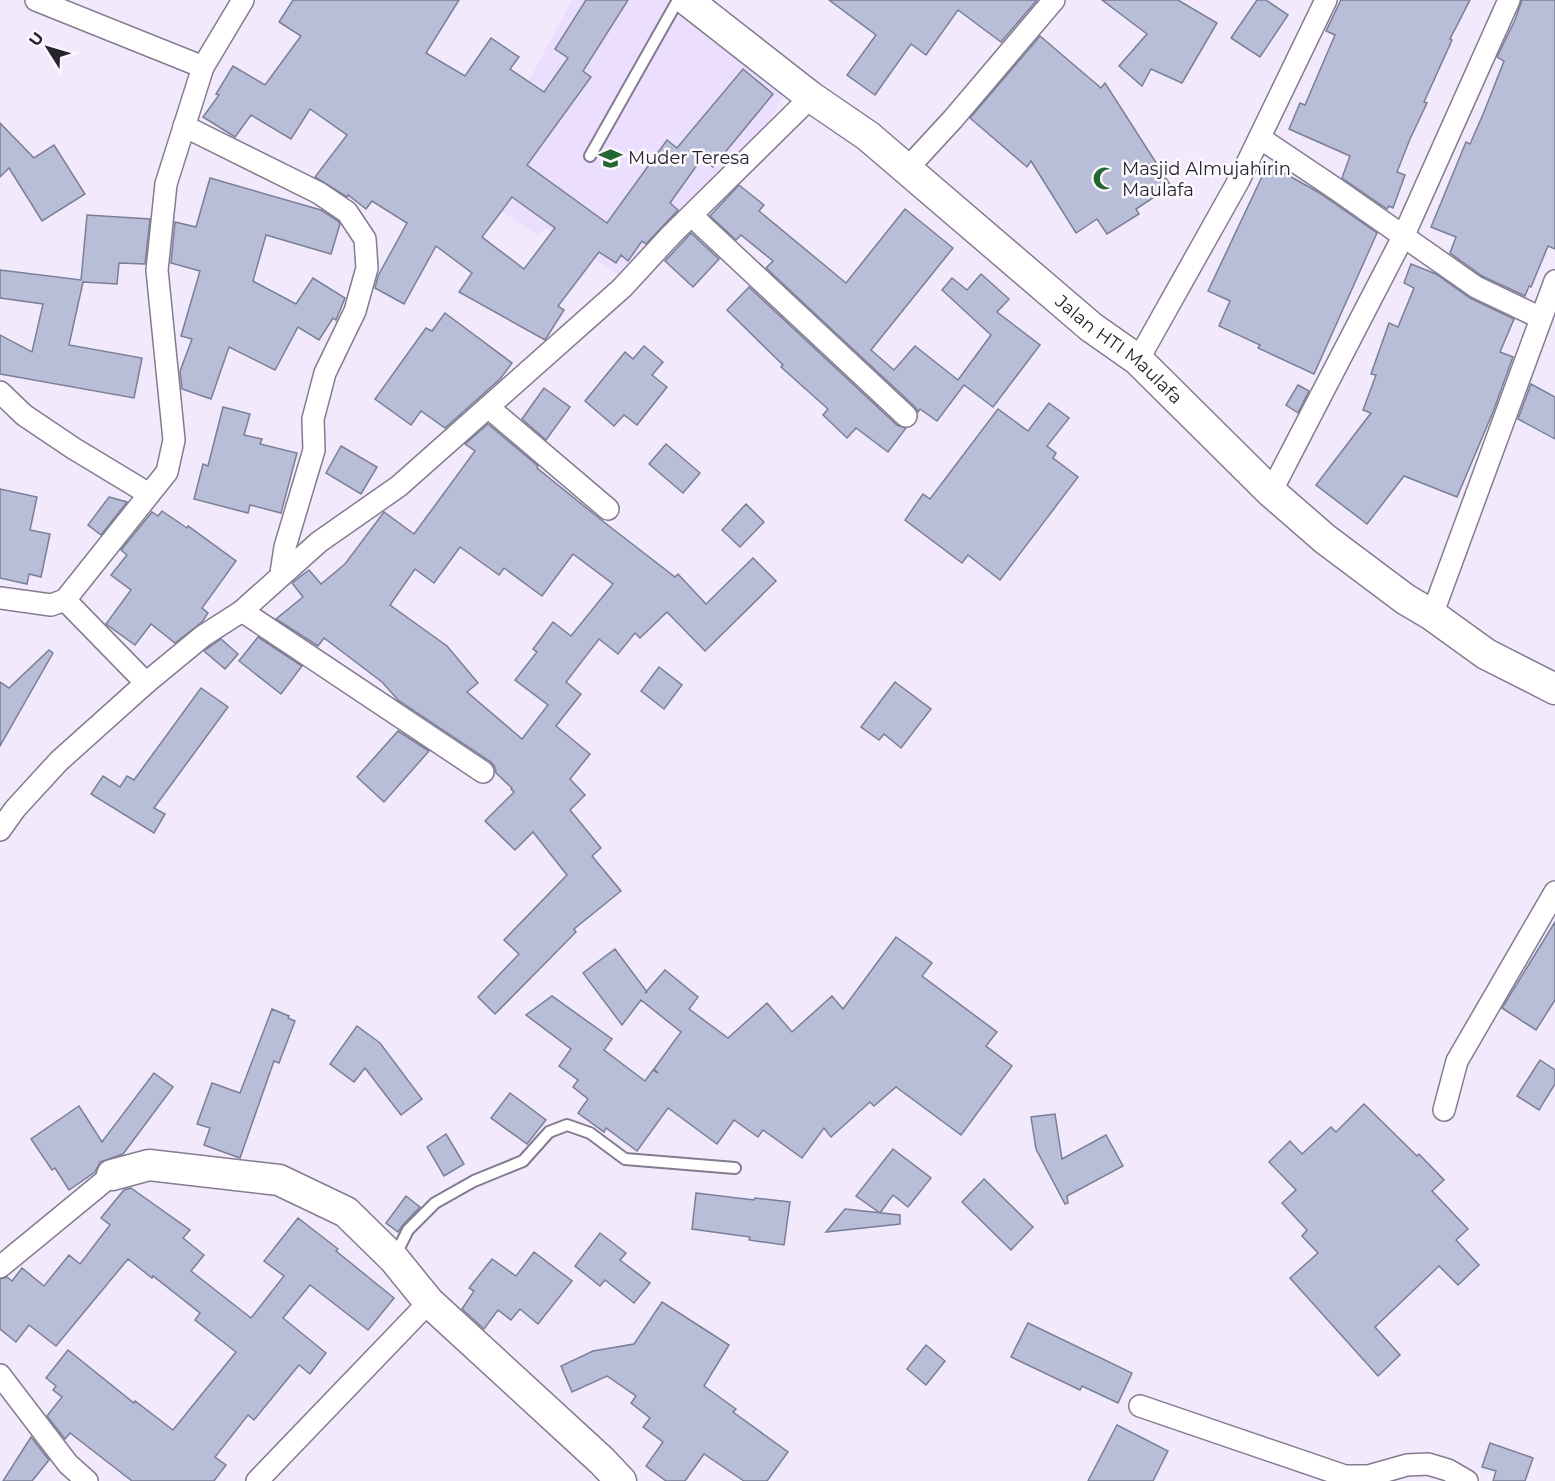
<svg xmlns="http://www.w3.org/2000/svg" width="1555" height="1481" font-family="Montserrat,sans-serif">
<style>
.built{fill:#ecdefe}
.building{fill:#b8bed7;stroke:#797f96;stroke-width:1.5;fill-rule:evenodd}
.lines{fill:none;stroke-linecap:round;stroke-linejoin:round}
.lane-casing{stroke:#857b91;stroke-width:14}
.street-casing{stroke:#857b91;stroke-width:24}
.secondary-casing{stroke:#857b91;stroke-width:33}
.lane{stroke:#fff;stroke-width:10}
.street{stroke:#fff;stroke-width:21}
.secondary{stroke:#fff;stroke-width:30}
.labels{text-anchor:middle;stroke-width:5;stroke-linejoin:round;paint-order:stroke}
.poi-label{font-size:18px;fill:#27232c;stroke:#fcf9ff;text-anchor:start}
.street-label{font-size:18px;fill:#27232c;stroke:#fcf9ff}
</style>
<rect width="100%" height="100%" fill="#f2e9fd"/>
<polygon class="built" points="572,0 677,0 787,85 768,127 617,274 546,228 538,235 464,188 503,129"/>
<g class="building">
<path d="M293,0H459L426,53L465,76L491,38L519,57L510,69L544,92L568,58L555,49L586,0H628L583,71L591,77L527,165L607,223L667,140L677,148L743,69L773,94L713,167L702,158L670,203L678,210L646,244L642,241L628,261L621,255L616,263L599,252L558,306L564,310L545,340L459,292L472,273L436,246L404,304L375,288L378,276L407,223L372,201L366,209L348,195L347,197L315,177L347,135L310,109L291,139L251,115L235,137L203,117L219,95L216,94L233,66L265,85L301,36L279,22ZM512,197L555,228L524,269L482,237Z"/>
<polygon points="829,0 1037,0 1001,42 958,10 926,55 911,44 875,95 847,75 876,35"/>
<polygon points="1102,0 1178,0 1217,23 1182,83 1151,69 1142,86 1119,66 1147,34"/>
<polygon points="1257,0 1266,0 1288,15 1260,57 1231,38"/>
<polygon points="1341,0 1470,0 1450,39 1452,40 1424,102 1427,103 1410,139 1397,172 1405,175 1393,208 1389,206 1387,209 1342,178 1350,156 1289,129 1300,103 1305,105 1335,35 1326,31"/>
<polygon points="1522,0 1555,0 1555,249 1548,246 1531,287 1529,286 1525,296 1482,276 1450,253 1456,237 1431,227 1466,142 1470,144 1484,112 1504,61 1497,57 1515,20"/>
<polygon points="1040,36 1101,88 1105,83 1171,186 1136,209 1139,214 1107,234 1097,219 1076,233 1031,161 1027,167 970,118"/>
<polygon points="0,123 34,158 54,145 85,194 42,221 9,168 0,177"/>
<polygon points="1268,164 1318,192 1377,233 1314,374 1258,348 1260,345 1219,326 1230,301 1208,291"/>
<polygon points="210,178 321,210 338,221 340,224 331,254 266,235 253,281 296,304 313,278 345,298 336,320 333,318 319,340 298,327 275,370 229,347 211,399 182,389 180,371 192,339 181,336 200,271 171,263 175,222 196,227"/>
<polygon points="739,185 764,205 759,211 846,283 905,209 953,248 871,350 894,370 915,346 958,380 991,335 942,290 952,278 967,290 981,274 1009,299 997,312 1040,345 993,407 964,385 937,421 920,409 918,412 915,407 766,268 773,261 741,235 736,240 710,216"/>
<polygon points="87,215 150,219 145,264 119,263 117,284 83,282 69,345 142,358 134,398 0,374 0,335 32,352 43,304 0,298 0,270 81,280"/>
<polygon points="691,233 719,259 693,287 665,261"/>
<polygon points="1411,264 1436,274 1470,298 1514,319 1500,352 1513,357 1493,412 1457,497 1404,476 1367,524 1316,485 1371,413 1363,410 1376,375 1371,374 1389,323 1398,327 1414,288 1404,283"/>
<polygon points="749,287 897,425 906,428 888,452 856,428 847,438 823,415 828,409 781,367 783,365 727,310"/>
<polygon points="445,313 512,363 500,379 445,428 421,411 411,425 375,399 426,328 432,331"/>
<polygon points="644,346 663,362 652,375 667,387 637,425 624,415 614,426 585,401 625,352 633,359"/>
<polygon points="1531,384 1555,397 1555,439 1518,419"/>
<polygon points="1298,385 1309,391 1298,413 1286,405"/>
<polygon points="544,388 570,407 546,440 522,419"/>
<polygon points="1049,403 1069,418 1047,446 1056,453 1053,458 1078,477 1000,580 968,555 962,563 905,520 923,494 930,499 998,409 1028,431"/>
<polygon points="223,407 250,414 244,435 262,439 260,444 297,453 281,513 250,505 248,513 194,499 203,464 208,466"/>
<path d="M488,424L538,466L537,468L600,519L675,577L678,574L706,604L753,558L776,581L705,651L667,612L640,638L635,633L618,654L599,639L566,682L581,694L556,726L590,754L570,779L585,795L570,810L601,848L592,856L621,891L574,929L576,932L495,1014L478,997L519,954L504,940L567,875L533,832L515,850L485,821L514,792L511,789L512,788L496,773L495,767L491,762L398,700L382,682L324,638L318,646L276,619L303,597L292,583L309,570L321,584L345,564L384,512L414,534L475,451L465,444ZM460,547L499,575L504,568L542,596L573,554L613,584L571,636L553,622L533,649L537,652L515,680L548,705L522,739L467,692L478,683L447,646L390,605L415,569L434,583Z"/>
<polygon points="666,444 700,473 683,493 649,464"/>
<polygon points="341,446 377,467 361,494 326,473"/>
<polygon points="0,489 37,497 30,530 50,534 41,577 29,574 27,584 0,578"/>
<polygon points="109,497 127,502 101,535 88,525"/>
<polygon points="746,504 764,522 740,547 722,530"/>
<polygon points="162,511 187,528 188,526 236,561 202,608 208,613 202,622 175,643 151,624 135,645 106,624 131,590 111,575 127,555 121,550 152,512 158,516"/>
<polygon points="258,637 302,666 281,694 239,661"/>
<polygon points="221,639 238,654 225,669 204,651"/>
<polygon points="49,650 53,653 0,746 0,682 9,688"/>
<polygon points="659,667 682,685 664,709 641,691"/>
<polygon points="895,682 931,709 901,748 884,734 879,740 861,727"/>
<polygon points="201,688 228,707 154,808 165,814 154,833 91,794 103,776 120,787 127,776 134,780"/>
<polygon points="398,731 429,751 384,802 357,777"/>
<polygon points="1555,922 1555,1000 1536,1030 1502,1008"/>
<polygon points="896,937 932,963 922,976 997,1032 986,1046 1012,1066 961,1135 896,1087 874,1106 870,1102 831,1137 824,1128 802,1158 763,1130 758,1137 734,1120 717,1144 668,1108 637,1151 606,1128 604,1132 578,1113 588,1099 573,1087 578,1080 559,1066 571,1049 526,1015 552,996 612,1039 604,1050 645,1081 653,1070 658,1073 654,1069 681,1032 641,1000 622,1025 583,973 615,949 647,992 645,993 665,970 698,997 689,1009 728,1038 767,1003 792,1032 832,996 843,1009"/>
<polygon points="272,1009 289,1016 288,1018 295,1021 279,1063 274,1061 240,1158 204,1145 210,1128 197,1124 212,1083 240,1093"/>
<polygon points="357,1026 380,1043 422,1099 401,1115 365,1068 354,1082 330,1064"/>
<polygon points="1540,1060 1555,1070 1555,1084 1539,1110 1517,1096"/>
<polygon points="154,1073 173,1087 123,1154 100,1162 95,1172 69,1190 55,1168 52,1170 31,1139 79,1106 102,1142"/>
<polygon points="510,1093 546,1120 527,1144 491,1118"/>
<polygon points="1364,1104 1417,1156 1419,1154 1444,1180 1432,1191 1468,1229 1456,1240 1479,1265 1458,1285 1439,1266 1375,1327 1400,1355 1378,1376 1290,1278 1318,1253 1302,1236 1307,1230 1282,1203 1296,1190 1269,1162 1290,1141 1302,1154 1331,1127 1336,1132"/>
<polygon points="1055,1114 1062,1159 1106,1135 1123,1166 1067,1196 1068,1203 1065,1204 1036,1149 1031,1117"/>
<polygon points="446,1134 464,1164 444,1176 427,1147"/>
<polygon points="893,1149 931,1178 908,1207 893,1195 880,1213 856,1196"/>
<polygon points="984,1179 1033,1227 1011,1250 962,1202"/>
<polygon points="131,1188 190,1230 183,1238 204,1255 191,1271 251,1318 284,1276 264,1261 298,1218 338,1249 336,1251 394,1298 368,1330 310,1285 283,1318 326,1353 310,1374 299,1365 254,1420 248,1415 215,1457 226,1465 214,1481 132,1481 70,1433 65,1439 47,1416 62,1397 53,1390 56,1386 46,1378 68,1350 134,1403 135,1401 173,1430 236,1352 195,1320 200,1313 153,1276 152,1278 128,1259 56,1346 29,1325 16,1342 0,1329 0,1279 7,1277 12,1281 22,1268 44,1286 69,1255 80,1264 110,1225 101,1218 124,1190"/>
<polygon points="696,1193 754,1200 755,1198 790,1202 784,1245 749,1240 750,1237 692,1229"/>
<polygon points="406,1196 420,1207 403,1225 398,1232 386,1223"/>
<polygon points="845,1209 900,1215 900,1224 826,1232"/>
<polygon points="600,1233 626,1253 620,1260 650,1283 634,1303 605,1280 600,1286 575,1266"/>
<polygon points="534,1252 572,1281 538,1324 520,1309 511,1320 498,1310 484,1329 462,1309 474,1291 469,1288 492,1259 516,1276"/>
<polygon points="662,1302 729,1345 704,1386 736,1409 733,1412 788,1452 767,1481 744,1481 704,1454 685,1481 666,1481 646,1466 663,1442 643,1427 650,1418 631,1403 636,1396 607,1376 572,1392 561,1366 593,1351 634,1344"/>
<polygon points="1028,1323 1132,1373 1118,1403 1082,1386 1080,1390 1011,1357"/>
<polygon points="926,1345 945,1361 926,1385 907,1369"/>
<polygon points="1117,1425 1168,1451 1153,1481 1088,1481"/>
<polygon points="31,1437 49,1460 32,1481 3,1481"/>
<polygon points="1490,1443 1533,1458 1525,1481 1493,1481 1496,1471 1482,1467"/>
</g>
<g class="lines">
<defs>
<g id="lane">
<polyline points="590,156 678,0"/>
<polyline points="395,1256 408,1230 435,1203 474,1181 523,1161 549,1132 567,1125 590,1133 625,1159 735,1168"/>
</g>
<g id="street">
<polyline points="36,0 203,67"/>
<polyline points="184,126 319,193 347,212 365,239 367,268 355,311 325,373 313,419 314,450 285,547 281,573"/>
<polyline points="1260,138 1336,189 1476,287 1541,318"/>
<polyline points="906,170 953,119 1054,0"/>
<polyline points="692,216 906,416"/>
<polyline points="1138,360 1239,180 1326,0"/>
<polyline points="0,392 24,415 73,448 149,494"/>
<polyline points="488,407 608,509"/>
<polyline points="1271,492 1403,237 1509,0"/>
<polyline points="0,598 51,605 65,600 167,472 174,440 157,270 166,184 203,67 243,0"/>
<polyline points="65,600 146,683"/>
<polyline points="242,611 483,772"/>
<polyline points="1432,615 1555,281"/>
<polyline points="0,830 15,809 59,761 146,683 203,636 242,611 319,542 399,486 622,288 671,235 811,97"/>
<polyline points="1444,1110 1457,1061 1555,892"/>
<polyline points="0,1267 112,1175"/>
<polyline points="0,1375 68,1464 87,1481"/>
<polyline points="1140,1406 1345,1476 1368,1476 1407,1465 1428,1464 1448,1470 1467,1481"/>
<polyline points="257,1481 429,1302"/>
</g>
<g id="secondary">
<path id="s1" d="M687,0L811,97L868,136L1091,327L1138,360L1271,492L1325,539L1405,599L1432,615L1486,654L1555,689"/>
<polyline points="112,1175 149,1165 279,1180 346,1212 394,1259 429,1302 602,1461 621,1481"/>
</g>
</defs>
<use href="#lane" class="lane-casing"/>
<use href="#street" class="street-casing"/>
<use href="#secondary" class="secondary-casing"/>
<use href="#lane" class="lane"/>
<use href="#street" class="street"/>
<use href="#secondary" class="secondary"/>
</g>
<defs>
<symbol id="school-bare" viewBox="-9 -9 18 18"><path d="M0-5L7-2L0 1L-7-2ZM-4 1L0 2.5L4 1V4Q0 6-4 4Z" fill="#256731" stroke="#fcf9ff" stroke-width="2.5" paint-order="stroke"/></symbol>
<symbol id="mosque-bare" viewBox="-9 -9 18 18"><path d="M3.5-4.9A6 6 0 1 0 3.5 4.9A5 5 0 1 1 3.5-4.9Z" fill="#256731" stroke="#fcf9ff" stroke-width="2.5" paint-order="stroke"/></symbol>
</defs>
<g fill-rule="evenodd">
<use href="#school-bare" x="594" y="142" width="33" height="33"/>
<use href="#mosque-bare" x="1088" y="162" width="33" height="33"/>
</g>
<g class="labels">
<g class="poi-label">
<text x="628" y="164">Muder Teresa</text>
<text x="1122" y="175">Masjid Almujahirin<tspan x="1122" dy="21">Maulafa</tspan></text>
</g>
<g class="street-label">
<text dy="6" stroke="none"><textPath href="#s1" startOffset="556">Jalan HTI Maulafa</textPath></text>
</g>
</g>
<g transform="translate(48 48) rotate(307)" stroke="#fcf9ff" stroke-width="4.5" paint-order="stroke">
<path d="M0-4.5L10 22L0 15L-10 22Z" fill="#27232c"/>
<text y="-9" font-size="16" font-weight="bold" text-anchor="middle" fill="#27232c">U</text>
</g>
</svg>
